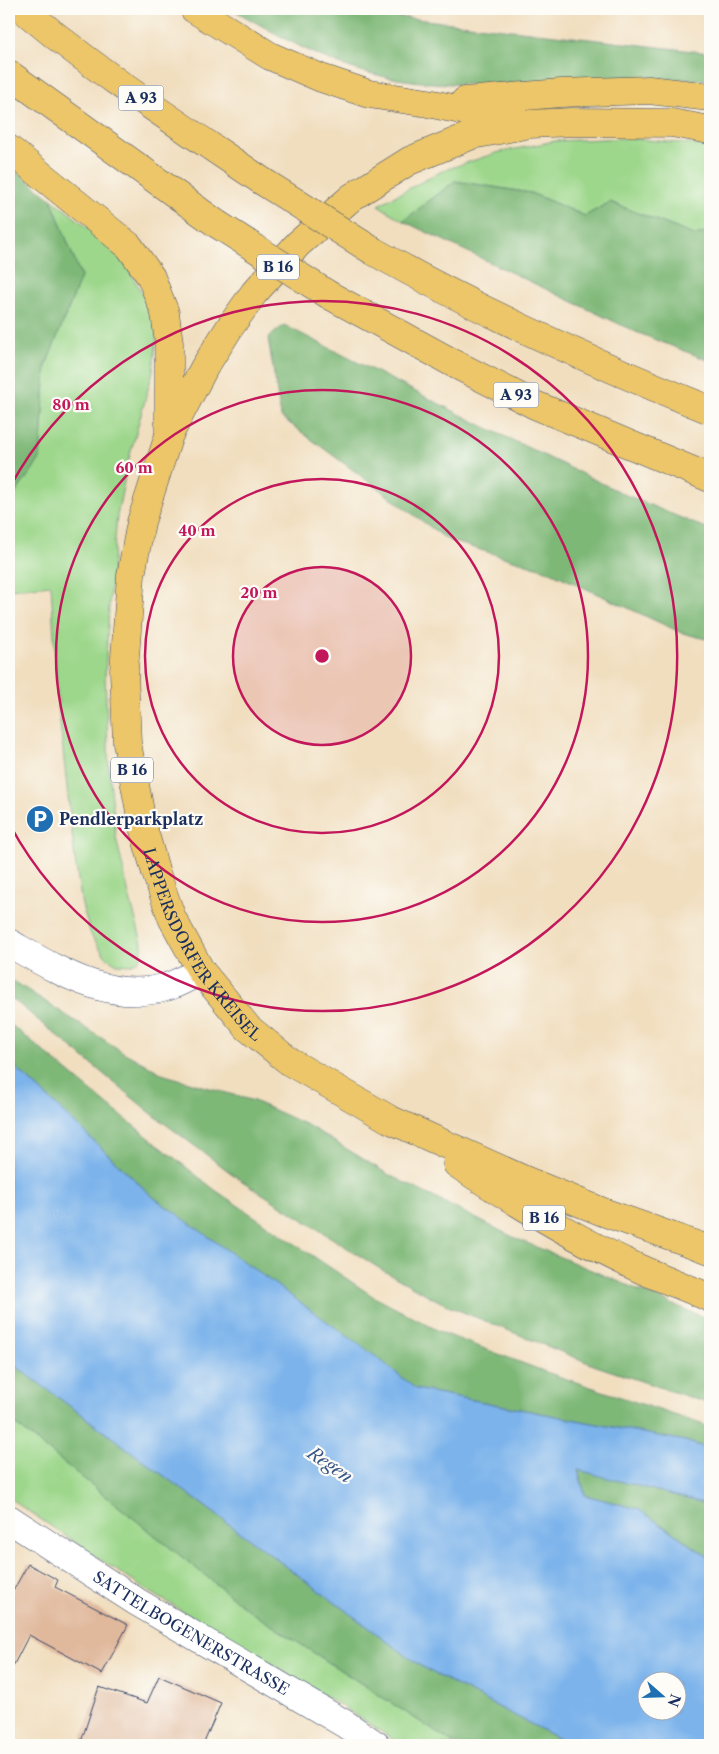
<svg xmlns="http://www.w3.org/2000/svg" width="719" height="1754" font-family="'Libre Caslon Text',serif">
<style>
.green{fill:#9dd78b;stroke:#5c8374}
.forest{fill:#7eb877;stroke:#4c746a}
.water{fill:#7cb3eb;stroke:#4c71a4;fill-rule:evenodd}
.building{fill:#e0b89b}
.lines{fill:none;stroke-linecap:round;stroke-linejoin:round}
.minor-casing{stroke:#3b496d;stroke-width:29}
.highway-casing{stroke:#3b496d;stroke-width:29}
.minor{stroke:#fff;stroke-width:28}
.highway{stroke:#ecc669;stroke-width:28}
.highway-bridge-casing{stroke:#3b496d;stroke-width:29;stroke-linecap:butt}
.highway-bridge{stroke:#ecc669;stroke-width:28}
.ring{fill:none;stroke:#c2185b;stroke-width:2.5}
.labels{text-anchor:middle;stroke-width:4.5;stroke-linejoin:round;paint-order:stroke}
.shield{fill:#fdfcf7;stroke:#5f6c8c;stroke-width:1}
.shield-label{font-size:15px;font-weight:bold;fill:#1b2f5e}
.poi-label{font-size:16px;font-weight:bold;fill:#1b2f5e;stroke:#fdfcf7;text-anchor:start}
.street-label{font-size:16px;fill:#1b2f5e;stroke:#fdfcf7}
.water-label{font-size:18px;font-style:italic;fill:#385788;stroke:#fdfcf7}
.centre{fill:#c2185b;stroke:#fdfcf7;stroke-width:2.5}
.ring-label{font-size:15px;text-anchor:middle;font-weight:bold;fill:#c2185b;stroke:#fdfcf7;stroke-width:4.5;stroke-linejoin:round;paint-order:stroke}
</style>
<rect width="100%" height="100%" fill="#fdfcf7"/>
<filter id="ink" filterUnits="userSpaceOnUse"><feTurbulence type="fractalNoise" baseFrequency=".02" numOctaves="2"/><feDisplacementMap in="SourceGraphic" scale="10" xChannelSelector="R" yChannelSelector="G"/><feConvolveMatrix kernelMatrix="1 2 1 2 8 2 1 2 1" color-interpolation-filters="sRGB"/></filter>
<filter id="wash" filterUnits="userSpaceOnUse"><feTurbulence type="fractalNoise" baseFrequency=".0096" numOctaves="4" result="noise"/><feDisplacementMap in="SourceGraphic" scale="20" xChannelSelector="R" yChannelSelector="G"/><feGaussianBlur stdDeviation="1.12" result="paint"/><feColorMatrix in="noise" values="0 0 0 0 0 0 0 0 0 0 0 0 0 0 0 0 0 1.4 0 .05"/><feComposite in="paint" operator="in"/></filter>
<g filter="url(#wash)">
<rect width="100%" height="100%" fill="#f1debf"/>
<g class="green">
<polygon points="627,138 710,146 710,232 694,235 610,202 585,216 531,193 455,181 403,221 378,205 442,171 496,153 555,141"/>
<polygon points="51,199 94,232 125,263 150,307 157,337 153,371 128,462 117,516 109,607 105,676 109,770 116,837 128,891 142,943 142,955 137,962 129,965 117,964 106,957 91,935 82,905 75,860 58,705 51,585 9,589 9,502 40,459 46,365 81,277"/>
<polygon points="9,1419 251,1612 456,1745 402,1745 332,1700 137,1584 9,1498"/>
</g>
<g class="forest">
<path d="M232,9H347L348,11L710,53V80C680,79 649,77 619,78C529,80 439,96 351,68C309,54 271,31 232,9Z"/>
<polygon points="9,165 51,199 81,277 46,365 40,459 9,502"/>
<polygon points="455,181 531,193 585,216 610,202 694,235 710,232 710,361 636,332 403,221"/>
<polygon points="284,325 481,425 626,495 710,530 710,640 682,633 546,570 448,540 281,417 268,338"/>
<polygon points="9,978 123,1052 165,1075 254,1101 309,1126 391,1176 515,1238 710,1320 710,1404 596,1366 448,1306 382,1270 239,1179 152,1114 9,996"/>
<polygon points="9,1023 114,1110 215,1190 374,1297 443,1333 546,1372 710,1427 710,1449 685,1441 416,1389 153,1197 9,1061"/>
<polygon points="9,1361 422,1667 571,1745 456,1745 251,1612 9,1419"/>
<polygon points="578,1469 710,1505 710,1558 638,1509 585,1495"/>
</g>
<path class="water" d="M9,1061L153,1197L378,1358L416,1389L685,1441L710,1449V1505L578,1470L585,1495L638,1509L710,1558V1745H571L422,1667L9,1361ZM646,1682H676V1712H646Z"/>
<g id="blocks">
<g class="building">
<polygon points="28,1564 58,1580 55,1587 128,1625 102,1674 29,1635 9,1674 9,1598"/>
<polygon points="159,1676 221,1703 203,1745 80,1745 99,1687 147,1703"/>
</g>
</g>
</g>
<g filter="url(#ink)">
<use href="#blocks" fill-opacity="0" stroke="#3b496d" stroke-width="1"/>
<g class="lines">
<defs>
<g id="minor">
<path d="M9,943C57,970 110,1004 166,987C178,984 190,976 201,971"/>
<path id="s1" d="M9,1519L137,1602L345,1724L376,1745"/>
</g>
<g id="highway">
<path d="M23,9C98,73 181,126 262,181"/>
<polyline points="194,9 270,56 321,78 369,94 428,103 518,122"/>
<polyline points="9,74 217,224"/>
<polyline points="465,101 561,93 649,90 710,97"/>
<path id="s2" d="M710,130L672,123L570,122L530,124L472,135L409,161L352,197L298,244L254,293L230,327L204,368L169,435L141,522L131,575L124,671L127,743L143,827L156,873L172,918L201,971L248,1028L290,1062L389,1119L527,1181L603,1212L710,1250"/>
<polyline points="9,149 129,246 151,277 165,313 169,343 169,430"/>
<path d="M373,251C482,313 594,363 710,410"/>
<polyline points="329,295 453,363 535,405 710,478"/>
<path d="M457,1164C514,1202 574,1238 636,1267C660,1278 686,1287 710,1298"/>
</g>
</defs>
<use href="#minor" class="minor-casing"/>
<use href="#highway" class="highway-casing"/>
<use href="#minor" class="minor"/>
<use href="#highway" class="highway"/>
<defs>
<g id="highway-bridge">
<polyline points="262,181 373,251"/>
<polyline points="217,224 329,295"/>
</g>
</defs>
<use href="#highway-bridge" class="highway-bridge-casing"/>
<use href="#highway-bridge" class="highway-bridge"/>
</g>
</g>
<circle cx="322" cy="656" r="89" fill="#c2185b" fill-opacity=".12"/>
<g class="ring">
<circle cx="322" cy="656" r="89"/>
<circle cx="322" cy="656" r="177"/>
<circle cx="322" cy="656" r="266"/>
<path d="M10 487A355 355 0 1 1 10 825"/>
</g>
<defs>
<symbol id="parking-disc" viewBox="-11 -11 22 22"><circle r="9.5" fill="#1f6fb2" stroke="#fdfcf7"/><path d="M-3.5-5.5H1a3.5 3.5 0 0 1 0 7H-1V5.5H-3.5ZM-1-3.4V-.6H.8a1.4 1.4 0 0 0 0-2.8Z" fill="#fff"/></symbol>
</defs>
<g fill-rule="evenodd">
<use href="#parking-disc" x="24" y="803" width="32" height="32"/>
</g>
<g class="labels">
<g class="shield">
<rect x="118.5" y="85.5" width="45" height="25" rx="4"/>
<rect x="257" y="254.5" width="42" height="25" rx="4"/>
<rect x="493.5" y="382.5" width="45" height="25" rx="4"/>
<rect x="111" y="757.5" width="42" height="25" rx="4"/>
<rect x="523" y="1205.5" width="42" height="25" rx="4"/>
</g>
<g class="shield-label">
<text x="141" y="103">A 93</text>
<text x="278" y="272">B 16</text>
<text x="516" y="400">A 93</text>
<text x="132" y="775">B 16</text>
<text x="544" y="1223">B 16</text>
</g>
<g class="poi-label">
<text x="59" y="825">Pendlerparkplatz</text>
</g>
<g class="street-label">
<text dy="6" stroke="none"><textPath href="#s2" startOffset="1211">LAPPERSDORFER KREISEL</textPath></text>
<text dy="6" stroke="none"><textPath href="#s1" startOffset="215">SATTELBOGENERSTRASSE</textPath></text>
</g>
<g class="water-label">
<text transform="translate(330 1465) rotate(34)" y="6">Regen</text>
</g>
</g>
<circle cx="322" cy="656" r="8" class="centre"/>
<g class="ring-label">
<text x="71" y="410">80 m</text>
<text x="134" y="473">60 m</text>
<text x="197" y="536">40 m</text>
<text x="259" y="598">20 m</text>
</g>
<rect width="719" height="1754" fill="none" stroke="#fdfcf7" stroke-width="30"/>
<g transform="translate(662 1696) rotate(110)"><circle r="24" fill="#fdfcf7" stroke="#a3aaba"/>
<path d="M0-4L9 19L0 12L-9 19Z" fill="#1f6fb2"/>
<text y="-8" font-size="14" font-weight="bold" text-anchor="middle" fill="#1b2f5e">N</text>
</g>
</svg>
